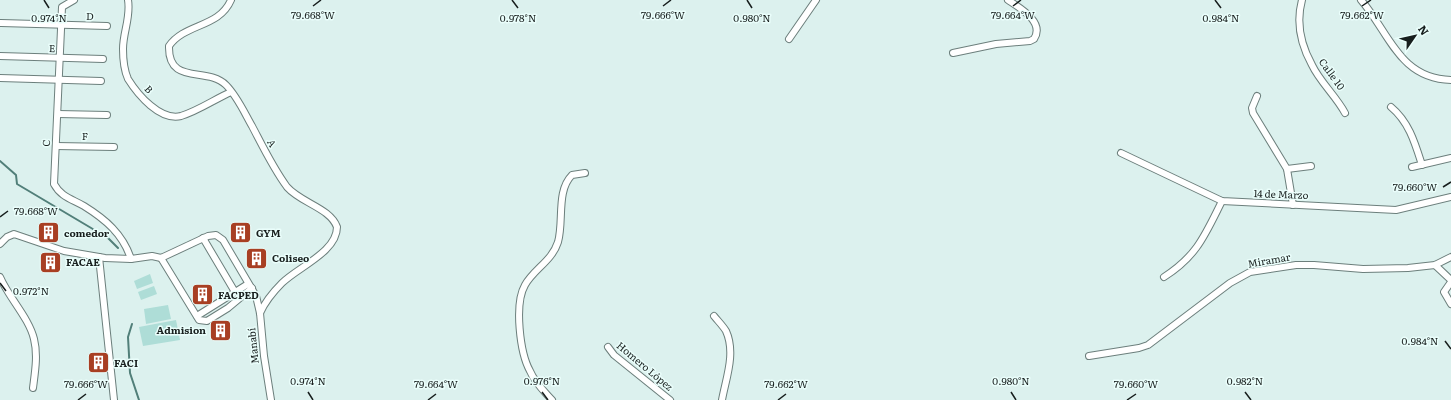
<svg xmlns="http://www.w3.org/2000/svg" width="1451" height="400" font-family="Literata,serif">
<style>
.green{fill:#aeddd7}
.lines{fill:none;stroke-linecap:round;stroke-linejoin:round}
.stream{stroke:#517f79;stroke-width:2}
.street-casing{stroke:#6c7f7c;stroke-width:8}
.street{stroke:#fff;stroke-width:6}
.ticks{fill:none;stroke:#171e1d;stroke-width:1.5}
.labels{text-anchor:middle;stroke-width:3;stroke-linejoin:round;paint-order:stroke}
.street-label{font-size:10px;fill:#171e1d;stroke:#eafefb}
.poi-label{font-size:10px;font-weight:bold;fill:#171e1d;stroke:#eafefb;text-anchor:start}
.ticks-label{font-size:10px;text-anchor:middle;fill:#171e1d;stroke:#eafefb;stroke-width:3;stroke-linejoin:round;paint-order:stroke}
</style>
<rect width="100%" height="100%" fill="#dcf1ee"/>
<g class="green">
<polygon points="150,274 153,283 137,289 134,281"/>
<polygon points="154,286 157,294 141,300 138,292"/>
<polygon points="168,305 171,319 146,324 144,309"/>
<polygon points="176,320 180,340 143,346 139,327"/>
</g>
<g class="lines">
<g class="stream">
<polyline points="0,161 16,175 17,184 108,238 118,248"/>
<polyline points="132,324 128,337 130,373 139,400"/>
</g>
<defs>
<g id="street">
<path d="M74,0L62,7L54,184C61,197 72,199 84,206C105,219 123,234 131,259"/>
<path d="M128,0C131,17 123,32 123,49C123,58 124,70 128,79C138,95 160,121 181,116C198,111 215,99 231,92"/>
<path d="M231,0C219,28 185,23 169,46C168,86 207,66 226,85C237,96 244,112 252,126C263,147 273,168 287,187C301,203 330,208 337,227C337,252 298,267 282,283C273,292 265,302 260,313"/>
<path d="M1302,0C1296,22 1301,45 1312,65C1320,82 1336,96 1345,113"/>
<path d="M1361,0C1389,32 1399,79 1451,80"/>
<polyline points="1,23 107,26"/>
<polyline points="789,39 816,0"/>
<path d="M953,53L996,44L1030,41L1034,39C1045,22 1020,8 1008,0"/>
<polyline points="0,56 103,59"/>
<polyline points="0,78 101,81"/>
<polyline points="1257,96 1252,108 1253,113 1287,169 1293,205"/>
<path d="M1391,107C1409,122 1415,143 1422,165"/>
<polyline points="58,114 107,115"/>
<polyline points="56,146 114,147"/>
<polyline points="1121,153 1222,201 1396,210 1451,197"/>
<polyline points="1412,167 1451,158"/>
<polyline points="1287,169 1311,166"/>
<polyline points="203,238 235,292"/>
<polyline points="0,244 7,237 14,234 64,251 105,258 131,259 152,256 161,258 208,236 216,235 223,240 256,296 260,313 264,356 271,400"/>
<polyline points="99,257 114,400"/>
<polyline points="161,258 199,320 207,321 228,308 252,288"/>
<polyline points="1435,265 1451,280"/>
<path d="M0,277C9,298 29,318 34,339C38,355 35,372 33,388"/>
<path d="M1164,277C1197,256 1205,235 1222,201"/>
<polyline points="1451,282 1444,292 1451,304"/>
<polyline points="197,316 248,284"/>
<path d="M714,316C718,321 723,326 726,331C736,353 726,378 722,400"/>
<polyline points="608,347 614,355 670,400"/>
<polyline points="1089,356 1139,348 1148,345 1230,283 1250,272 1296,265 1314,265 1363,269 1408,268 1435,265 1451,257"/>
<path d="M552,400C544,391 535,383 530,371C520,353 514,304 525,285C534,269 552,261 558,242C564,221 556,191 572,175L585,173"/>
</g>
</defs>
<use href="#street" class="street-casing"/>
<use href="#street" class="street"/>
</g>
<path class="ticks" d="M44,0L49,8M512,0L518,8M747,0L752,8M1215,0L1221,8M313,6L321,0M663,6L671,0M1013,6L1021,0M1362,6L1371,0M1443,187L1451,182M0,217L8,211M0,283L6,291M1445,341L1451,349M308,392L313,400M542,392L548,400M1011,392L1016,400M1245,392L1251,400M78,400L86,394M428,400L436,394M778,400L786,394M1127,400L1136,394"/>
<defs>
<symbol id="building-square" viewBox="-11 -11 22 22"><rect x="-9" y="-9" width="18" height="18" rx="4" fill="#a83f23" stroke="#eafefb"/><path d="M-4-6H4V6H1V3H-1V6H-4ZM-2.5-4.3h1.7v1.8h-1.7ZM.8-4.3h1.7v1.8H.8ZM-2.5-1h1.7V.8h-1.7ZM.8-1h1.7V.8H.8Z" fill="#fff"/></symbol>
</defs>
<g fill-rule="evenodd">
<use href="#building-square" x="36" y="220" width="25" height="25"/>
<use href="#building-square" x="228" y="220" width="25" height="25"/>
<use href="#building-square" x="244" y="246" width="25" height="25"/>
<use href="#building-square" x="38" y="250" width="25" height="25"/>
<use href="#building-square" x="190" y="282" width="25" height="25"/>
<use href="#building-square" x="208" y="318" width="25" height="25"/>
<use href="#building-square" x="86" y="350" width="25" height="25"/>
</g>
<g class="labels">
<g class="street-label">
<text transform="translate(90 16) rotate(1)" y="4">D</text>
<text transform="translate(52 48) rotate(2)" y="4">E</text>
<text transform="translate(1332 74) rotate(54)" y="4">Calle 10</text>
<text transform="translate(149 89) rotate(49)" y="4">B</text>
<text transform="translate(85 136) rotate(1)" y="4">F</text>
<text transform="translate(46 143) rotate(-87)" y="4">C</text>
<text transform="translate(272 143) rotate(61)" y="4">A</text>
<text transform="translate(1281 194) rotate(2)" y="4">14 de Marzo</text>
<text transform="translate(1269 260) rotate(-10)" y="4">Miramar</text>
<text transform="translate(253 346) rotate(-96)" y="4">Manabí</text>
<text transform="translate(645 366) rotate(40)" y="4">Homero López</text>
</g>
<g class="poi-label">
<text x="64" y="237">comedor</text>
<text x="256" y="237">GYM</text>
<text x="272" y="262">Coliseo</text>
<text x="66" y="266">FACAE</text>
<text x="218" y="299">FACPED</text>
<text x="206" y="334" text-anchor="end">Admision</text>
<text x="114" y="367">FACI</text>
</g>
</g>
<g class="ticks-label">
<text x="663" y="19">79.666°W</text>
<text x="1013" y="19">79.664°W</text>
<text x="1362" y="19">79.662°W</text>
<text x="313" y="19">79.668°W</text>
<text x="518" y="22">0.978°N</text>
<text x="49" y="22">0.974°N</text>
<text x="752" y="22">0.980°N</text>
<text x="1221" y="22">0.984°N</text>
<text x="1415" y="191">79.660°W</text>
<text x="36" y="215">79.668°W</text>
<text x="31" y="295">0.972°N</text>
<text x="1420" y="345">0.984°N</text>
<text x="308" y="385">0.974°N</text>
<text x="542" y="385">0.976°N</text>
<text x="1011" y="385">0.980°N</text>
<text x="1245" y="385">0.982°N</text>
<text x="86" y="388">79.666°W</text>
<text x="436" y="388">79.664°W</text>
<text x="786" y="388">79.662°W</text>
<text x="1136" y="388">79.660°W</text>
</g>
<g transform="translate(1415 36) rotate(56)" stroke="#eafefb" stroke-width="3" paint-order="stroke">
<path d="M0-3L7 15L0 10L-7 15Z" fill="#171e1d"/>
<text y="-6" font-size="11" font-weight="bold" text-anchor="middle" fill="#171e1d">N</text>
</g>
</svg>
